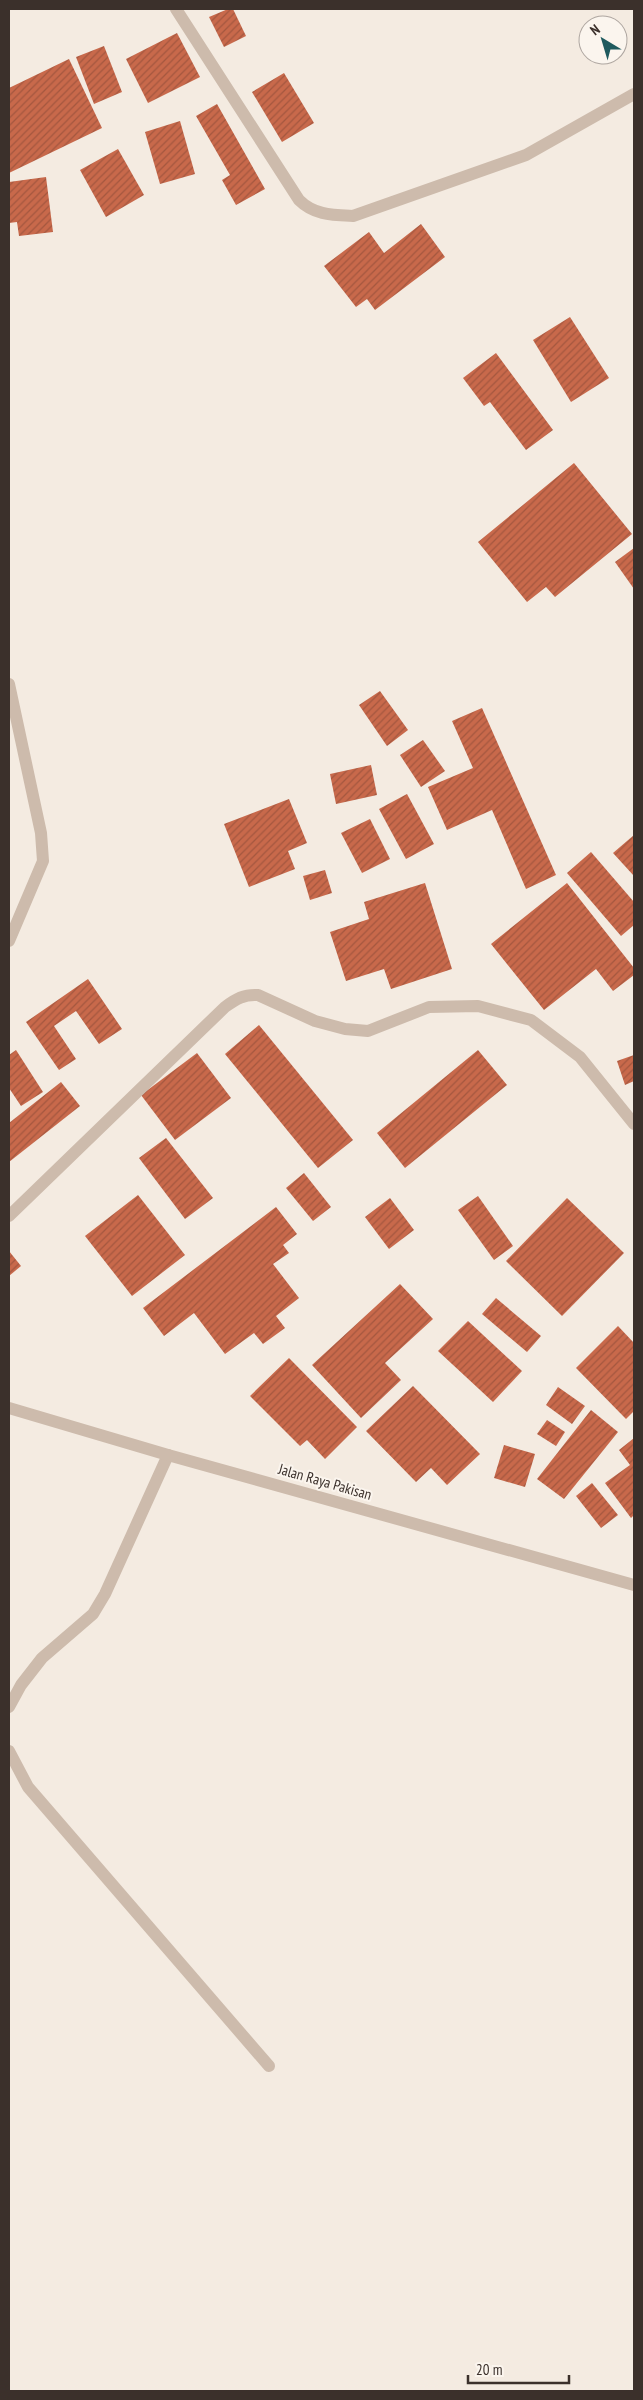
<svg xmlns="http://www.w3.org/2000/svg" width="643" height="2400" font-family="'PT Sans Narrow',sans-serif">
<style>
.building{fill:url(#building-hatch)}
.lines{fill:none;stroke-linecap:round;stroke-linejoin:round}
.minor{stroke:#cdbbac;stroke-width:12}
.tertiary{stroke:#cdbbac;stroke-width:12}
.labels{text-anchor:middle;stroke-width:4;stroke-linejoin:round;paint-order:stroke}
.street-label{font-size:15px;fill:#3b302b;stroke:#fbf5ee}
</style>
<defs>
<pattern id="building-hatch" width="6" height="6" patternUnits="userSpaceOnUse" patternTransform="scale(1.25)"><rect width="6" height="6" fill="#c8694b"/><path d="M-1 1l2-2M0 6l6-6M5 7l2-2" fill="none" stroke="#a4573f"/></pattern>
</defs>
<rect width="100%" height="100%" fill="#f4ebe1"/>
<g class="building">
<polygon points="228,9 233,9 246,36 224,47 209,17"/>
<polygon points="177,33 200,77 148,103 126,59"/>
<polygon points="104,46 122,92 94,104 76,57"/>
<polygon points="69,59 102,128 9,173 9,88"/>
<polygon points="284,73 314,123 282,142 252,92"/>
<polygon points="217,104 265,189 236,205 222,180 230,175 196,116"/>
<polygon points="180,121 195,174 160,184 145,132"/>
<polygon points="118,149 144,195 106,217 80,170"/>
<polygon points="46,177 53,232 19,236 17,222 9,223 9,182"/>
<polygon points="421,224 445,257 375,310 367,299 356,307 324,266 369,232 384,253"/>
<polygon points="570,317 609,378 571,402 533,340"/>
<polygon points="496,353 553,430 526,450 490,402 484,406 463,378"/>
<polygon points="574,463 632,534 555,597 546,587 527,602 478,542"/>
<polygon points="634,548 634,589 615,562"/>
<polygon points="380,691 408,730 387,746 359,705"/>
<polygon points="482,708 556,875 526,889 492,810 447,830 428,787 473,768 452,721"/>
<polygon points="423,740 445,771 421,787 400,755"/>
<polygon points="371,765 377,795 336,804 330,774"/>
<polygon points="407,794 434,844 406,859 379,809"/>
<polygon points="289,799 307,843 288,851 295,869 249,887 224,824"/>
<polygon points="370,819 390,859 362,873 341,833"/>
<polygon points="634,835 634,876 613,853"/>
<polygon points="591,852 634,902 634,925 621,936 567,873"/>
<polygon points="325,870 332,893 310,900 303,876"/>
<polygon points="425,883 452,969 391,989 384,969 346,981 330,932 369,919 364,902"/>
<polygon points="567,883 634,968 634,975 613,991 596,969 544,1010 491,944"/>
<polygon points="88,979 122,1029 99,1044 76,1011 54,1026 76,1059 59,1070 26,1022"/>
<polygon points="259,1025 353,1140 318,1168 225,1054"/>
<polygon points="16,1050 43,1092 21,1106 9,1088 9,1055"/>
<polygon points="478,1050 507,1085 405,1168 377,1133"/>
<polygon points="197,1053 231,1098 175,1140 141,1095"/>
<polygon points="634,1055 634,1081 625,1085 617,1061"/>
<polygon points="61,1082 80,1106 9,1162 9,1123"/>
<polygon points="166,1138 213,1198 185,1219 139,1158"/>
<polygon points="304,1173 331,1207 313,1221 286,1188"/>
<polygon points="138,1195 185,1255 132,1296 85,1236"/>
<polygon points="478,1196 513,1246 494,1260 458,1210"/>
<polygon points="390,1198 414,1230 389,1249 365,1217"/>
<polygon points="567,1198 624,1253 562,1316 506,1261"/>
<polygon points="276,1207 297,1234 283,1245 289,1253 273,1264 299,1298 276,1316 285,1328 263,1344 254,1333 225,1354 194,1313 164,1336 143,1308"/>
<polygon points="9,1251 21,1266 9,1276"/>
<polygon points="400,1284 433,1319 385,1363 401,1380 361,1418 312,1365"/>
<polygon points="496,1298 541,1336 527,1352 482,1314"/>
<polygon points="468,1321 522,1371 493,1402 438,1351"/>
<polygon points="618,1326 634,1343 634,1411 626,1419 576,1368"/>
<polygon points="289,1358 357,1427 325,1459 307,1440 300,1446 250,1396"/>
<polygon points="413,1386 480,1454 447,1485 431,1468 416,1482 366,1431"/>
<polygon points="558,1387 585,1406 572,1424 546,1405"/>
<polygon points="591,1410 618,1432 564,1499 537,1479"/>
<polygon points="547,1420 565,1432 556,1446 537,1434"/>
<polygon points="634,1438 634,1515 631,1518 605,1483 630,1465 619,1450"/>
<polygon points="504,1445 535,1454 525,1487 494,1478"/>
<polygon points="592,1483 618,1515 601,1528 576,1496"/>
</g>
<g class="lines">
<g class="minor">
<path d="M176,9L299,200C314,215 332,215 353,216L526,155L634,94"/>
<polyline points="9,684 41,833 43,861 9,941"/>
<path d="M9,1216L225,1007C236,999 244,994 258,995L315,1021L345,1029L368,1031L429,1007L478,1006L531,1020L580,1057L634,1124"/>
<polyline points="9,1707 21,1685 42,1658 93,1614 105,1594 168,1455"/>
<polyline points="9,1751 28,1787 269,2066"/>
</g>
<polyline class="tertiary" points="9,1408 168,1455 634,1585"/>
</g>
<g class="labels">
<g class="street-label">
<text transform="translate(325 1482) rotate(16)" y="5">Jalan Raya Pakisan</text>
</g>
</g>
<rect width="643" height="2400" fill="none" stroke="#3b302b" stroke-width="20"/>
<g transform="translate(603 40) rotate(322)"><circle r="24" fill="#fbf5ee" stroke="#aea6a0"/>
<path d="M0-4L9 19L0 12L-9 19Z" fill="#1f5a5e"/>
<text y="-8" font-size="14" font-weight="bold" text-anchor="middle" fill="#3b302b">N</text>
</g>
<path d="M468 2375v8h101v-8" fill="none" stroke="#3b302b" stroke-width="2.5"/>
<text x="476" y="2375" font-size="15" fill="#3b302b" stroke="#fbf5ee" stroke-width="4" paint-order="stroke">20 m</text>
</svg>
